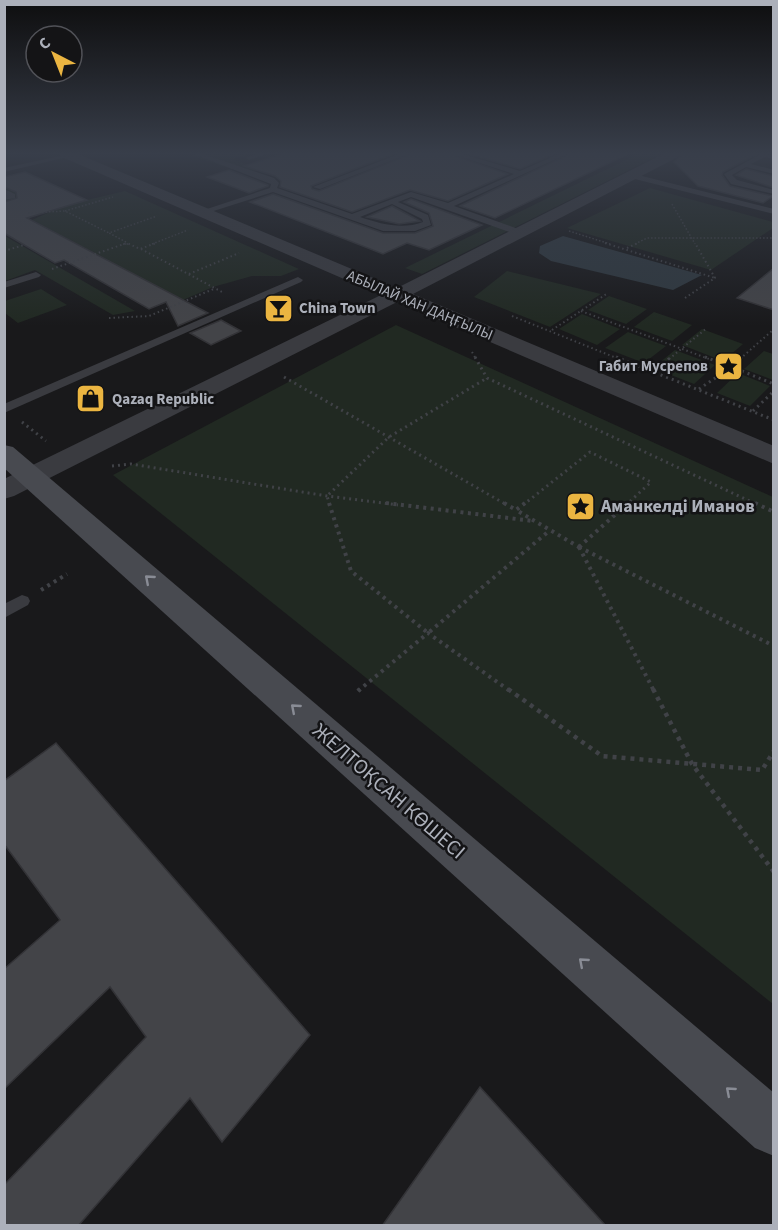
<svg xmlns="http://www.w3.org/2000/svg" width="778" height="1230" font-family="'Source Sans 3',sans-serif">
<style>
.green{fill:#212922}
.water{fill:#2f383f}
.building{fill:#434448;stroke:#333337;stroke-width:1.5}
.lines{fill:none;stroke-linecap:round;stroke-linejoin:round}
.path-far4{stroke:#404247;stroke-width:1.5;stroke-dasharray:1.5 2;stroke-linecap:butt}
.path-far3{stroke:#404247;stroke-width:2;stroke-dasharray:1.5 3;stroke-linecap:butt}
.path-far2{stroke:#404247;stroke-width:3;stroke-dasharray:2 4;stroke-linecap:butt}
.path-far1{stroke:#404247;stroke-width:4;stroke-dasharray:3 4.5;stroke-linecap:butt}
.path{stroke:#404247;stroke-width:4.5;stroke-dasharray:4 5;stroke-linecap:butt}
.service{fill:#3a3b40;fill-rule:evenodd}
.tertiary{fill:#3a3b40;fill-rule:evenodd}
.secondary{fill:#484a50;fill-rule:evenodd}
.oneway{stroke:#898c95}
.labels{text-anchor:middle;stroke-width:5;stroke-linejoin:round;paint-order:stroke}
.far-street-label{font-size:15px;fill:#acb0ba;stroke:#141416}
.far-poi-label{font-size:15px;font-weight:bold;fill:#acb0ba;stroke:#141416;text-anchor:start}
.poi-label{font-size:18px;font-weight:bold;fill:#acb0ba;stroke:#141416;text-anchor:start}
.near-street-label{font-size:21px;fill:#acb0ba;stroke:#141416}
</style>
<rect width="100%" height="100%" fill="#19191b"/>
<g class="green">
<polygon points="197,154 250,154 233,159 264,171 235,170 192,156"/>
<polygon points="638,154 661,154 422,274 405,268"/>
<polygon points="4,184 87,200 125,191 299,269 281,276 252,276 213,287 183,300 32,220 56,209 5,205"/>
<polygon points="650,188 773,222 773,228 711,270 567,228"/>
<polygon points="5,236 135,311 113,315 35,270 5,281"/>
<polygon points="507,271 601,294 550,327 474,297"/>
<polygon points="41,289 67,305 18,323 5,313 5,301"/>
<polygon points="609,296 647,309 626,324 588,310"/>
<polygon points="654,312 692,325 672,341 634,327"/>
<polygon points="582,314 620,329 597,345 559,329"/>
<polygon points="396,325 773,497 773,1004 113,475"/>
<polygon points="702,329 743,344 723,361 682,345"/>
<polygon points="628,332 666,346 644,363 605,348"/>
<polygon points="675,350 715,365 694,384 653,368"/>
<polygon points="764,351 773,354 773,380 744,369"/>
<polygon points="738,373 770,386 750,406 717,393"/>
</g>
<polygon class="water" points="563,236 702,275 673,290 551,261 539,253 540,246"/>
<g class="building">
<polygon points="282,154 393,154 311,186 312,189 319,191 410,154 450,154 508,174 448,201 410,190 352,212 280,187 281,181 275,176 244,166"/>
<polygon points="469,154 554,154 520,169"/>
<polygon points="569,154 628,154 495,218 460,206"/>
<polygon points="682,154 757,154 723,172 722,175 730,186 773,196 763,203 698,186 674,162"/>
<polygon points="746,169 774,176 774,188 736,175"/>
<polygon points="229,170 268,185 268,186 249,193 207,177"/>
<polygon points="25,172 87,200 27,218 208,313 178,326 166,302 149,309 64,260 55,263 4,233 4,202 17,198 16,192 4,187 4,177"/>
<polygon points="273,194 383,233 415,233 433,226 429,213 404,202 411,199 482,225 429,250 407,243 383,254 250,202"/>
<polygon points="392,206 420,221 399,224 367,217"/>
<polygon points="774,268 774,310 737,298"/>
<polygon points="221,320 241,331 211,345 190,333"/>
<polygon points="56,743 310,1035 222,1142 190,1098 78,1226 4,1226 4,1185 146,1037 110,987 4,1089 4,969 60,920 4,844 4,781"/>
<polygon points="480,1087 606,1226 382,1226"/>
</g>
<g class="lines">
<g class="path-far4">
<polyline points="672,204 695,244"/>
<polyline points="65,211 113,197"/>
<polyline points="28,213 65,211 109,233"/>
<polyline points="569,231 610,244"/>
<polyline points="126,242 109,233 157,216"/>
<polyline points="123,244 130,244"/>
<polyline points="152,244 188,230"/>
<polyline points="635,244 647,238 774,238"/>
</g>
<g class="path-far3">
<polyline points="605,243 715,278"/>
<polyline points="627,248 638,243"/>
<polyline points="141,249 224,293"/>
<polyline points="4,251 24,245"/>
<polyline points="52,269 127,243 140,249 156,243"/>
<polyline points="189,274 239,253"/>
<polyline points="685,298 715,278 695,243"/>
<polyline points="581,311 709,359"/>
<polyline points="512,316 619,359"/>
<polyline points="109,318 149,316 216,288"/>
<polyline points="552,330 608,293"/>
<polyline points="472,352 476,359"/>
<polyline points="669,359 707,328"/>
<polyline points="740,359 774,329"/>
</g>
<g class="path-far2">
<polyline points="475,357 487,378 758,505"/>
<polyline points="616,357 774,420"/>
<polyline points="705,357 718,362"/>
<polyline points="727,370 718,362 736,362"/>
<polyline points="654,371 671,357"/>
<polyline points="742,371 774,384"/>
<polyline points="284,377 507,505"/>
<polyline points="699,389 727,370 742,371 736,362 742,357"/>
<polyline points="753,411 774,391"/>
<polyline points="22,422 46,441"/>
<polyline points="112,466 131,464 327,496 398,505"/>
<polyline points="330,505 327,496 389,437 487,378"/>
<polyline points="523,505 590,452 651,482 626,505"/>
</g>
<g class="path-far1">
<polyline points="329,503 351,571 428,633 549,531"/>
<polyline points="386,503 533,521"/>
<polyline points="504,503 516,510"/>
<polyline points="525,503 516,510 579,547"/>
<polyline points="755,503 774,512"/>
<polyline points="579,547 774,646"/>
<polyline points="579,547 628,503"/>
<polyline points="579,547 654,691"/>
<polyline points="41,590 67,574"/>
<polyline points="358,691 428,633 510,691"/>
</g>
<g class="path">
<polyline points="508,689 602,756 762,770 774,751"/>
<polyline points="653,689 692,764 774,872"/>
<polyline points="358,691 360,689"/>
</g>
<g class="service">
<polygon points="69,154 80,154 4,172 4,168"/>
<path d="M194,154H203L274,178L279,183L277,188L352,214L411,192L448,203L514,174L452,154H462L520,171L559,154H567L454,206L521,230V234L518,235L411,197L398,202L428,215L431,225L415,231H383L273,192L201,215V211L270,188L271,184ZM392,204L422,219L423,222C402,230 381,224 360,217Z"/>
<polygon points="256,154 266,154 249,160 246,158"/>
<polygon points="399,154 408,154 320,189 313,187"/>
<polygon points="761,154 774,155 774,159 765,157 751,164 774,170 774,174 746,167 732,175 737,180 774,190 774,194 731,184 724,174"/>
<polygon points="630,173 774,209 774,214 627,177"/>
<polygon points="4,189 15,194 15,198 4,200"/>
<polygon points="36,272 41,275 39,277 4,288 4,282"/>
<polygon points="298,277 303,280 301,282 4,413 4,404"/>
<polygon points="22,595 28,597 30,601 28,605 4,618 4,604"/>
</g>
<polygon class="tertiary" points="60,154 78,154 397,288 663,154 680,154 678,157 413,294 774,446 774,464 397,302 14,496 4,499 4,479 381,295 62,157"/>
<polygon class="secondary" points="4,445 13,447 774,1093 774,1156 755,1148 4,468"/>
</g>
<defs><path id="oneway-chevron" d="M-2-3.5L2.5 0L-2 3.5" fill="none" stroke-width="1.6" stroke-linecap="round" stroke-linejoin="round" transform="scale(1.5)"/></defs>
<g class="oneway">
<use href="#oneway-chevron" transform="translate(149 579) rotate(-139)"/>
<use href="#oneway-chevron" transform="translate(295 708) rotate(-139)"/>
<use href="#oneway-chevron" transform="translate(583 962) rotate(-139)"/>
<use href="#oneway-chevron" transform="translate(730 1091) rotate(-139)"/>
</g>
<linearGradient id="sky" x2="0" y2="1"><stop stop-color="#0e0e0f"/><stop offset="0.47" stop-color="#383e4a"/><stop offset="1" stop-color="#383e4a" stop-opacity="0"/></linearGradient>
<rect width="778" height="326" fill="url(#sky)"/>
<defs>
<symbol id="bar-square" viewBox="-11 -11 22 22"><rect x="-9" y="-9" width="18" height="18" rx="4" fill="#ebb541" stroke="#141416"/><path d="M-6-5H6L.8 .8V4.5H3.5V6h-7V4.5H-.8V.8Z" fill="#111"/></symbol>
<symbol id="sight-square" viewBox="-11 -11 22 22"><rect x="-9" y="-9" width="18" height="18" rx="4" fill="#ebb541" stroke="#141416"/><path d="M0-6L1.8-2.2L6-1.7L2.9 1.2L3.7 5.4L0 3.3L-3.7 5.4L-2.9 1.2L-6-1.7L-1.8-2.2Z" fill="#111"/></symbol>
<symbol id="shop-square" viewBox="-11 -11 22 22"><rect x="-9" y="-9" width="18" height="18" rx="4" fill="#ebb541" stroke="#141416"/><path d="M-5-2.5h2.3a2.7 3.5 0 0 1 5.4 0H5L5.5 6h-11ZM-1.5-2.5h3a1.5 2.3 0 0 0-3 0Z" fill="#111"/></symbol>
</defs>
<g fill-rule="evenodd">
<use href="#bar-square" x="262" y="292" width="33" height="33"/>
<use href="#sight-square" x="712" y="350" width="33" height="33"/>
<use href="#shop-square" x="74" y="382" width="33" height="33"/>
<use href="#sight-square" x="564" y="490" width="33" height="33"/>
</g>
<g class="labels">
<g class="far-street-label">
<text transform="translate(420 305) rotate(23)" y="5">АБЫЛАЙ ХАН ДАҢҒЫЛЫ</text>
</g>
<g class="far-poi-label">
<text x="299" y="313">China Town</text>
<text x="708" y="371" text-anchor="end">Габит Мусрепов</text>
<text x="112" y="404">Qazaq Republic</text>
</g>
<g class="poi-label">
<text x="601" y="512">Аманкелді Иманов</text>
</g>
<g class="near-street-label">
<text transform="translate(389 791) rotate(41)" y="7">ЖЕЛТОҚСАН КӨШЕСІ</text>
</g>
</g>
<rect width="778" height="1230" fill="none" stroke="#acb0ba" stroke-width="12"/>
<g transform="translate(54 54) rotate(318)"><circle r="28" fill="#141416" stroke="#515258" stroke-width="1.5"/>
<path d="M0-4.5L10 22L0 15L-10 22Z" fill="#ebb541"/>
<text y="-9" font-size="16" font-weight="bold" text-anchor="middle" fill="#acb0ba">С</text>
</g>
</svg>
